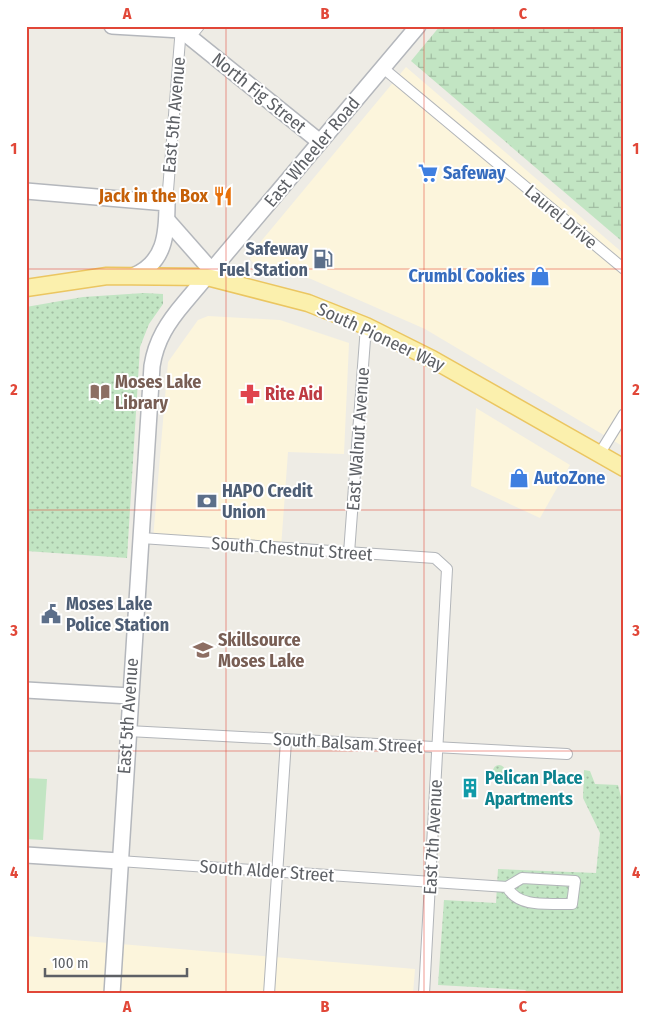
<svg xmlns="http://www.w3.org/2000/svg" width="650" height="1020" font-family="'Fira Sans Condensed',sans-serif">
<style>
.commercial{fill:#fcf5dc}
.green{fill:#c2e5c3}
.wetland{fill:url(#wetland-marsh)}
.park{fill:url(#park-dots)}
.lines{fill:none;stroke-linecap:round;stroke-linejoin:round}
.street-casing{stroke:#b2b5b9;stroke-width:12}
.secondary-casing{stroke:#b4b7bc;stroke-width:18}
.primary-casing{stroke:#ebc661;stroke-width:19}
.street{stroke:#fff;stroke-width:10}
.secondary{stroke:#fff;stroke-width:15}
.primary{stroke:#fbf0ad;stroke-width:16}
.grid{fill:none;stroke:#e14738;stroke-width:1;stroke-opacity:0.55}
.labels{text-anchor:middle;stroke-width:4;stroke-linejoin:round;paint-order:stroke}
.street-label{font-size:18px;fill:#5d6065;stroke:#fff}
.shop-label{font-size:18px;font-weight:bold;fill:#366cbe;stroke:#fff;text-anchor:start}
.food-label{font-size:18px;font-weight:bold;fill:#c56008;stroke:#fff;text-anchor:end}
.service-label{font-size:18px;font-weight:bold;fill:#4e5e75;stroke:#fff;text-anchor:start}
.education-label{font-size:18px;font-weight:bold;fill:#785e54;stroke:#fff;text-anchor:start}
.health-label{font-size:18px;font-weight:bold;fill:#be3a42;stroke:#fff;text-anchor:start}
.culture-label{font-size:18px;font-weight:bold;fill:#0d838f;stroke:#fff;text-anchor:start}
.neatline{fill:none;stroke:#e14738;stroke-width:2}
.grid-label{font-size:16px;text-anchor:middle;font-weight:bold;fill:#e14738}
</style>
<defs>
<pattern id="wetland-marsh" width="20" height="14" patternUnits="userSpaceOnUse" patternTransform="scale(1.25)"><rect width="20" height="14" fill="#c2e5c3"/><path d="M1 5h8M5 5V1M11 12h8M15 12V8" fill="none" stroke="#a1bda2"/></pattern>
<pattern id="park-dots" width="8" height="8" patternUnits="userSpaceOnUse" patternTransform="scale(1.25)"><rect width="8" height="8" fill="#c2e5c3"/><path d="M2 2h.1M6 6h.1" fill="none" stroke="#a1bda2" stroke-width="1.8" stroke-linecap="round"/></pattern>
</defs>
<rect width="100%" height="100%" fill="#eeece5"/>
<g class="commercial">
<polygon points="406,67 624,254 624,447 425,329 311,279 254,264 250,259 253,251"/>
<polygon points="208,316 280,320 349,343 344,454 288,452 281,548 153,539 168,362 198,320"/>
<polygon points="476,408 570,465 540,518 471,486"/>
<polygon points="26,936 415,969 413,994 26,994"/>
</g>
<polygon class="green" points="26,778 47,779 43,840 26,839"/>
<polygon class="wetland" points="440,26 624,26 624,243 411,61"/>
<g class="park">
<polygon points="144,293 163,294 163,304 149,324 140,347 127,558 26,551 26,307 83,297"/>
<circle cx="499" cy="771" r="6"/>
<polygon points="584,770 590,771 595,784 618,785 624,809 624,994 523,994 526,990 438,985 444,900 496,903 498,869 596,873 600,833 583,798"/>
</g>
<g class="lines">
<defs>
<g id="street">
<polyline points="190,37 199,26"/>
<polyline points="383,68 624,269"/>
<polyline points="167,203 181,27"/>
<polyline points="600,453 624,414"/>
<polyline points="141,538 435,558 447,569 424,994"/>
<polyline points="349,553 366,326"/>
<polyline points="128,731 567,754"/>
<path d="M119,861L507,887C519,909 550,903 572,904L575,881L522,878L507,887"/>
<polyline points="269,994 286,741"/>
</g>
<g id="secondary">
<polyline points="112,26 181,30 320,142"/>
<path d="M26,191L167,203C167,234 165,263 133,276"/>
<polyline points="167,220 212,271"/>
<polyline points="26,690 130,696"/>
<polyline points="26,855 119,861"/>
<path d="M112,994L152,366C156,340 168,322 185,302L418,26"/>
</g>
<polyline id="primary" points="26,288 107,276 207,277 308,303 366,326 432,359 624,468"/>
</defs>
<use href="#street" class="street-casing"/>
<use href="#secondary" class="secondary-casing"/>
<use href="#primary" class="primary-casing"/>
<use href="#street" class="street"/>
<use href="#secondary" class="secondary"/>
<use href="#primary" class="primary"/>
</g>
<path class="grid" d="M226,26V994M424,26V994M26,269H624M26,510H624M26,751H624"/>
<defs>
<symbol id="supermarket-bare" viewBox="-9 -9 18 18"><path d="M-6-5.5h2.5l.6 2H6L4.5 2H-2.5L-4.4-4H-6ZM-1.5 3.2a1.3 1.3 0 1 0 .1 0ZM3 3.2a1.3 1.3 0 1 0 .1 0Z" fill="#3f7fe0" stroke="#fff" stroke-width="2.5" paint-order="stroke"/></symbol>
<symbol id="restaurant-bare" viewBox="-9 -9 18 18"><path d="M-5-6h1v4h1v-4h1v4h1v-4h1v5L-1.5 .5V6h-2V.5L-5-1ZM5-6V6H3V1.5H1.5Q1.5-4 5-6Z" fill="#e8710a" stroke="#fff" stroke-width="2.5" paint-order="stroke"/></symbol>
<symbol id="fuel-bare" viewBox="-9 -9 18 18"><path d="M-5.5-6h7V0h2V4h1.3V-2.5L3-4.5l.8-.8L6-3V5H2.5V1h-1V6h-7ZM-4.2-4.7v3.2H.2V-4.7Z" fill="#5c6f8a" stroke="#fff" stroke-width="2.5" paint-order="stroke"/></symbol>
<symbol id="shop-bare" viewBox="-9 -9 18 18"><path d="M-5-2.5h2.3a2.7 3.5 0 0 1 5.4 0H5L5.5 6h-11ZM-1.5-2.5h3a1.5 2.3 0 0 0-3 0Z" fill="#3f7fe0" stroke="#fff" stroke-width="2.5" paint-order="stroke"/></symbol>
<symbol id="library-bare" viewBox="-9 -9 18 18"><path d="M-6-4Q-3-5.5-.7-3.5V5Q-3 3-6 4ZM6-4Q3-5.5 .7-3.5V5Q3 3 6 4Z" fill="#8d6e63" stroke="#fff" stroke-width="2.5" paint-order="stroke"/></symbol>
<symbol id="pharmacy-bare" viewBox="-9 -9 18 18"><path d="M-2-6h4v4h4v4h-4v4h-4v-4h-4v-4h4Z" fill="#e0444e" stroke="#fff" stroke-width="2.5" paint-order="stroke"/></symbol>
<symbol id="bank-bare" viewBox="-9 -9 18 18"><path d="M-6-4H6V4H-6ZM0-2.3a2.3 2.3 0 1 0 0 4.6a2.3 2.3 0 1 0 0-4.6Z" fill="#5c6f8a" stroke="#fff" stroke-width="2.5" paint-order="stroke"/></symbol>
<symbol id="civic-bare" viewBox="-9 -9 18 18"><path d="M-.6-6.5H3V-4.5H.6V-3L4-1V1h2V6H-6V1h2V-1L-.6-3ZM-1.2 2.5V6h2.4V2.5Z" fill="#5c6f8a" stroke="#fff" stroke-width="2.5" paint-order="stroke"/></symbol>
<symbol id="school-bare" viewBox="-9 -9 18 18"><path d="M0-5L7-2L0 1L-7-2ZM-4 1L0 2.5L4 1V4Q0 6-4 4Z" fill="#8d6e63" stroke="#fff" stroke-width="2.5" paint-order="stroke"/></symbol>
<symbol id="building-bare" viewBox="-9 -9 18 18"><path d="M-4-6H4V6H1V3H-1V6H-4ZM-2.5-4.3h1.7v1.8h-1.7ZM.8-4.3h1.7v1.8H.8ZM-2.5-1h1.7V.8h-1.7ZM.8-1h1.7V.8H.8Z" fill="#0f9aa8" stroke="#fff" stroke-width="2.5" paint-order="stroke"/></symbol>
</defs>
<g fill-rule="evenodd">
<use href="#supermarket-bare" x="414" y="159" width="28" height="28"/>
<use href="#restaurant-bare" x="209" y="182" width="28" height="28"/>
<use href="#fuel-bare" x="309" y="245" width="28" height="28"/>
<use href="#shop-bare" x="526" y="262" width="28" height="28"/>
<use href="#library-bare" x="86" y="378" width="28" height="28"/>
<use href="#pharmacy-bare" x="236" y="380" width="28" height="28"/>
<use href="#shop-bare" x="505" y="464" width="28" height="28"/>
<use href="#bank-bare" x="193" y="487" width="28" height="28"/>
<use href="#civic-bare" x="37" y="600" width="28" height="28"/>
<use href="#school-bare" x="189" y="636" width="28" height="28"/>
<use href="#building-bare" x="456" y="774" width="28" height="28"/>
</g>
<g class="labels">
<g class="street-label">
<text transform="translate(259 93) rotate(39)" y="6">North Fig Street</text>
<text transform="translate(174 115) rotate(-85)" y="6">East 5th Avenue</text>
<text transform="translate(312 152) rotate(-50)" y="6">East Wheeler Road</text>
<text transform="translate(561 217) rotate(40)" y="6">Laurel Drive</text>
<text transform="translate(381 337) rotate(25)" y="6">South Pioneer Way</text>
<text transform="translate(358 439) rotate(-86)" y="6">East Walnut Avenue</text>
<text transform="translate(292 549) rotate(4)" y="6">South Chestnut Street</text>
<text transform="translate(128 716) rotate(-86)" y="6">East 5th Avenue</text>
<text transform="translate(348 743) rotate(3)" y="6">South Balsam Street</text>
<text transform="translate(433 837) rotate(-87)" y="6">East 7th Avenue</text>
<text transform="translate(267 871) rotate(4)" y="6">South Alder Street</text>
</g>
<g class="shop-label">
<text x="443" y="179">Safeway</text>
<text x="525" y="282" text-anchor="end">Crumbl Cookies</text>
<text x="534" y="484">AutoZone</text>
</g>
<g class="food-label">
<text x="208" y="202">Jack in the Box</text>
</g>
<g class="service-label">
<text x="308" y="255" text-anchor="end">Safeway<tspan x="308" dy="21">Fuel Station</tspan></text>
<text x="222" y="497">HAPO Credit<tspan x="222" dy="21">Union</tspan></text>
<text x="66" y="610">Moses Lake<tspan x="66" dy="21">Police Station</tspan></text>
</g>
<g class="education-label">
<text x="115" y="388">Moses Lake<tspan x="115" dy="21">Library</tspan></text>
<text x="218" y="646">Skillsource<tspan x="218" dy="21">Moses Lake</tspan></text>
</g>
<g class="health-label">
<text x="265" y="400">Rite Aid</text>
</g>
<g class="culture-label">
<text x="485" y="784">Pelican Place<tspan x="485" dy="21">Apartments</tspan></text>
</g>
</g>
<rect width="650" height="1020" fill="none" stroke="#ffffff" stroke-width="55"/>
<path d="M45 968v8h142v-8" fill="none" stroke="#5d6065" stroke-width="2.5"/>
<text x="52" y="968" font-size="15" fill="#5d6065" stroke="#ffffff" stroke-width="4" paint-order="stroke">100 m</text>
<rect x="28" y="28" width="594" height="964" class="neatline"/>
<g class="grid-label">
<text x="127" y="19">A</text>
<text x="325" y="19">B</text>
<text x="523" y="19">C</text>
<text x="14" y="154">1</text>
<text x="636" y="154">1</text>
<text x="14" y="395">2</text>
<text x="636" y="395">2</text>
<text x="14" y="636">3</text>
<text x="636" y="636">3</text>
<text x="14" y="878">4</text>
<text x="636" y="878">4</text>
<text x="127" y="1012">A</text>
<text x="325" y="1012">B</text>
<text x="523" y="1012">C</text>
</g>
</svg>
